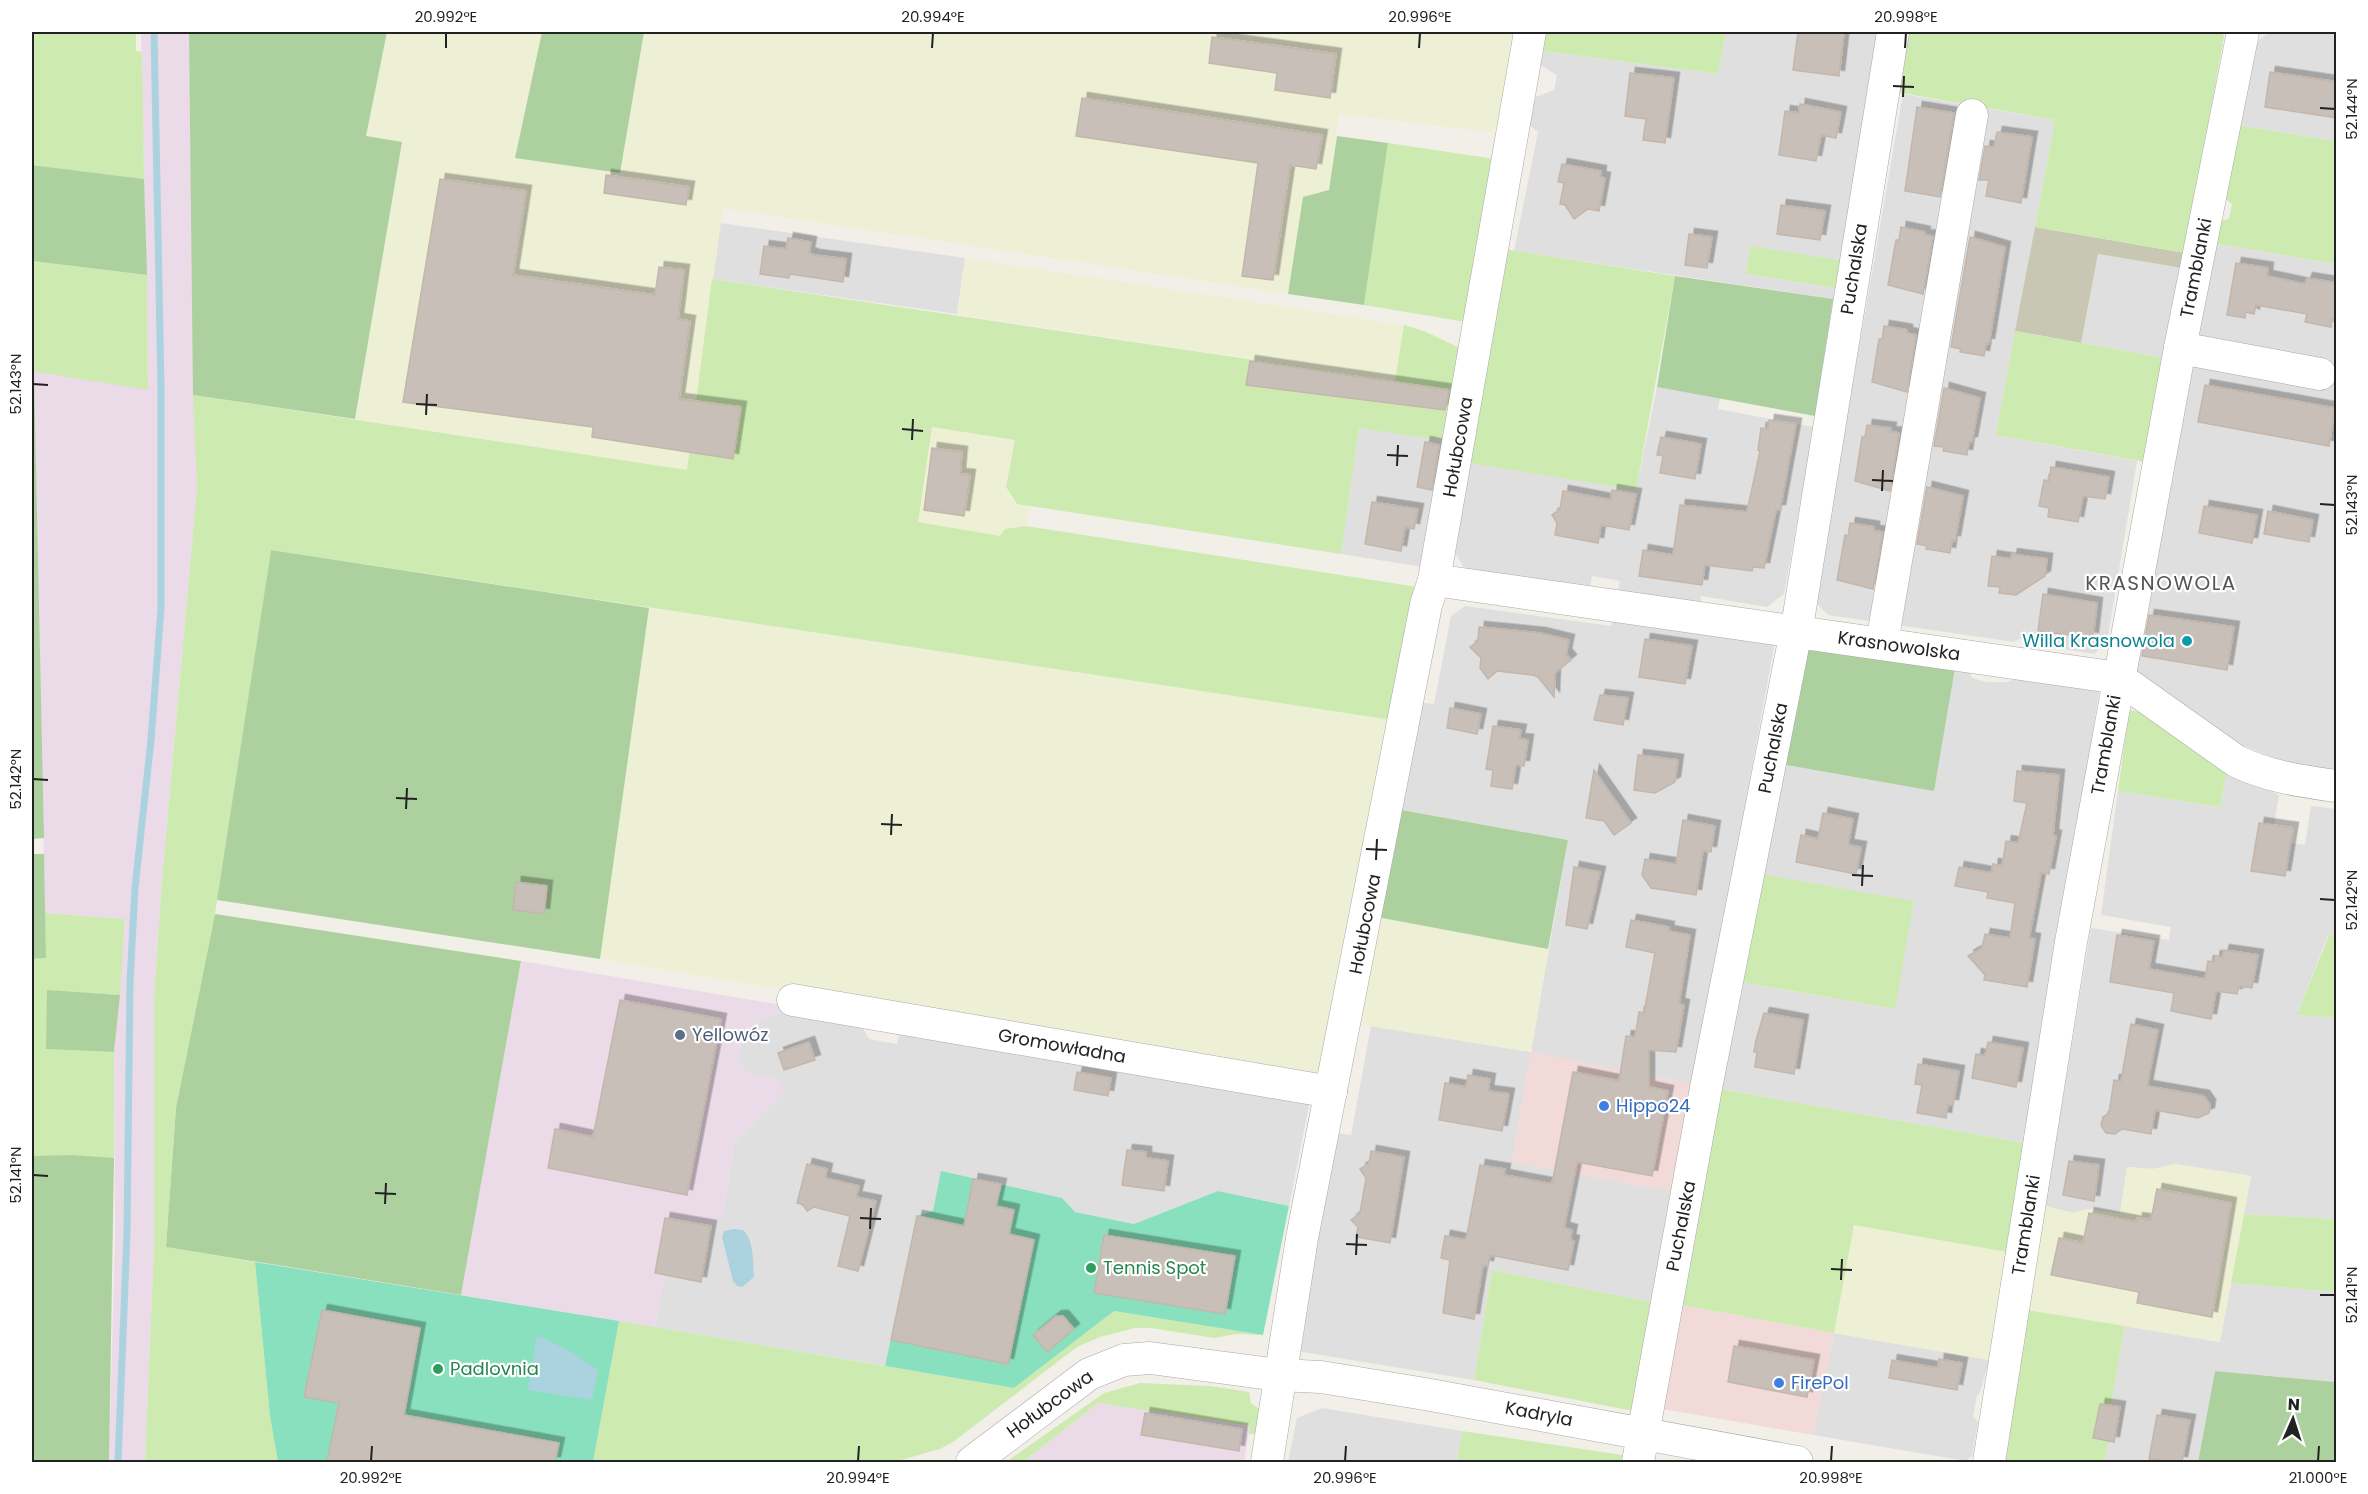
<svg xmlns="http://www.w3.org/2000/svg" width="2368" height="1494" font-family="Poppins,sans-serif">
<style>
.residential{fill:#e0dfdf}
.commercial{fill:#f2dad9}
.industrial{fill:#ebdbe8}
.construction{fill:#c7c7b4}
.farmland{fill:#eef0d5}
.grass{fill:#cdebb0}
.forest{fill:#add19e}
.pitch{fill:#88e0be}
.water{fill:#aad3df}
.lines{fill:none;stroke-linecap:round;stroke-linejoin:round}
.stream{stroke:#aad3df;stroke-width:7}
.building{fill:#c7bfb8;stroke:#c4b6ab;stroke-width:1.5;filter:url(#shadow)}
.minor-casing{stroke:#a9a9a9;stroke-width:33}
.minor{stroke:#fff;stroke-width:32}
.ticks{fill:none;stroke:#222;stroke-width:2}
.culture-dot{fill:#0f9aa8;stroke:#fff;stroke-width:2}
.service-dot{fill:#5c6f8a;stroke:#fff;stroke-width:2}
.shop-dot{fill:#3f7fe0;stroke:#fff;stroke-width:2}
.leisure-dot{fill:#2e9e5b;stroke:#fff;stroke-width:2}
.labels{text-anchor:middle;stroke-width:4.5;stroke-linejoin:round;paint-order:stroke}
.street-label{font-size:18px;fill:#222;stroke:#fff}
.culture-label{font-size:18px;fill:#0d838f;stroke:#fff;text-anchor:end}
.service-label{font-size:18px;fill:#4e5e75;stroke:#fff;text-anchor:start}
.shop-label{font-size:18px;fill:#366cbe;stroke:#fff;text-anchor:start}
.leisure-label{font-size:18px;fill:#27864d;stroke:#fff;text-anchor:start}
.neighbourhood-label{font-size:20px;letter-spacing:1.5px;fill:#555;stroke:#fff}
.neatline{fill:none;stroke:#222;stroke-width:2}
.ticks-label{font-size:15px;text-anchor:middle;fill:#222}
</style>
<defs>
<filter id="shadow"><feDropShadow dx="5.5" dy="-5.5" stdDeviation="0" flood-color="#0004"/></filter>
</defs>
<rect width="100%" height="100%" fill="#f2efe9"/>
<g class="residential">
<polygon points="1726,32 1880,32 1840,260 1750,247 1746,274 1835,288 1833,299 1514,251 1538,132 1525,122 1528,100 1554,90 1557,75 1535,62 1537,50 1718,74"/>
<polygon points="2269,32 2336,32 2336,141 2237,125 2253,45"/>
<polygon points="1903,94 2055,120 1996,435 2137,461 2107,642 2094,654 2036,645 2031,640 2019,639 2014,642 1828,615 1815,602"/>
<polygon points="720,223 965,258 957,314 712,279"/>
<polygon points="2213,243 2336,264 2336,770 2282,762 2240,744 2132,668"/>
<polygon points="2098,254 2182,268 2164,358 2081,343"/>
<polygon points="1657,387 1720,398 1718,409 1814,427 1784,594 1767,607 1701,596 1700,603 1618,591 1620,581 1592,576 1590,586 1465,569 1452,548 1468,463 1636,489"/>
<polygon points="1359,427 1447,441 1423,567 1341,554"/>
<polygon points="1465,606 1611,626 1612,618 1775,641 1714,976 1692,1084 1531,1053 1512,1162 1671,1191 1651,1302 1492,1270 1474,1380 1296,1351 1336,1133 1351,1135 1371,1026 1531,1052 1568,840 1396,809 1416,702 1434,704 1451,616"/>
<polygon points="1955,668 1969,671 1972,678 1986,682 2008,682 2019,677 2099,691 2077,837 2025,1143 1720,1089 1740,982 1894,1009 1760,874 1781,764"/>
<polygon points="2227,771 2279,795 2274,825 2293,828 2291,843 2305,845 2311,806 2336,809 2336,936 2328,935 2297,1015 2336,1018 2336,1219 2244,1214 2251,1176 2175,1164 2153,1169 2127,1167 2120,1214 2089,1209 2074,1213 2045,1206 2091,928 2169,940 2171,927 2101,915 2118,791 2220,807"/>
<polygon points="794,1007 856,1017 869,1039 897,1044 901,1025 1173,1081 1311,1095 1289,1206 1218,1191 1134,1224 1075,1212 1001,1184 973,1179 933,1211 917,1216 885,1366 655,1327 664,1275 655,1273 665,1218 711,1226 723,1214 734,1144 746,1130 779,1078 762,1078 745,1071 738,1062 743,1034 752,1024"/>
<polygon points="2231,1283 2336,1292 2336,1382 2215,1371 2198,1462 2105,1462 2111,1424 2108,1423 2125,1326 2219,1342"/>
<polygon points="1834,1333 1989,1360 1980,1392 1977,1396 1973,1416 1978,1422 1972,1456 1966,1461 1813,1435"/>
<polygon points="1322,1408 1462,1431 1457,1462 1288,1462 1297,1418"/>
</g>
<g class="commercial">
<polygon points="1531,1052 1692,1084 1671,1191 1512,1162"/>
<polygon points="1681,1305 1834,1333 1813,1435 1662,1409"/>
</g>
<g class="industrial">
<polygon points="141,32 189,32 197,487 162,881 154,996 154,1245 145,1462 109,1462 115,1235 114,1053 125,919 45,913 34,371 148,389"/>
<polygon points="521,961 794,1007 752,1024 743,1034 738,1062 745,1071 762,1078 779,1078 784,1093 734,1144 723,1214 711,1226 665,1218 655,1273 664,1275 655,1327 461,1295"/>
<polygon points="1098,1403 1250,1426 1244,1462 1023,1462"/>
</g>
<polygon class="construction" points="2035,227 2185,253 2182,268 2098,254 2081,343 2015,331"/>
<g class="farmland">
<polygon points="387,32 542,32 515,158 620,172 644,32 1518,32 1499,128 1489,132 1339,114 1329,190 1303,197 1288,294 723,208 687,470 355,419 402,143 366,137"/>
<polygon points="965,258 1404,325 1396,381 957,314"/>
<polygon points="932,426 1015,440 1006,487 1017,504 1031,506 1026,526 1006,529 1000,536 917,522"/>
<polygon points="649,608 1392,720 1325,1081 600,959"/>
<polygon points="1377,917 1548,949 1531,1052 1357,1024"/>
<polygon points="2175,1164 2251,1176 2220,1342 2027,1310 2045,1206 2073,1213 2089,1209 2120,1214 2127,1167 2153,1169"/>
<polygon points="1854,1225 2007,1252 1989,1360 1834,1333"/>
</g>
<g class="grass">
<polygon points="32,32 136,32 136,51 142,52 144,179 32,165"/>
<polygon points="1540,32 1726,32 1718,74 1537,50"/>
<polygon points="1905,32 2221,32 2224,36 2185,253 2035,227 2055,120 1896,92"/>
<polygon points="2237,125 2336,141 2336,264 2213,243 2218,221 2229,219 2232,204 2224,198"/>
<polygon points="1388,143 1495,159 1466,322 1364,305"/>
<polygon points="1750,246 1840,260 1835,288 1746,274"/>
<polygon points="1503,249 1675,276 1636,490 1468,463"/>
<polygon points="32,261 147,275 148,390 32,371"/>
<polygon points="712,279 1395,381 1404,325 1424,331 1462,349 1447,441 1359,428 1341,554 1017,504 1006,487 1015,440 932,427 918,522 1000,536 1005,529 1026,526 1418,587 1392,720 271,550 215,914 176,1108 166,1247 255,1262 270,1416 278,1462 145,1462 154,1245 154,996 162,881 197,487 193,395 687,470"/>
<polygon points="2015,331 2164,358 2145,462 1996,435"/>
<polygon points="2129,710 2144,713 2227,771 2220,807 2118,791"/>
<polygon points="1760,874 1914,901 1895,1009 1740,982"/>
<polygon points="45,913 125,919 120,995 48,991 46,1049 114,1052 114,1158 32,1156 32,959 46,958"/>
<polygon points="2329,935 2336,936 2336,1018 2297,1015"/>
<polygon points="1720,1089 2025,1143 2007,1252 1854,1225 1834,1333 1681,1305"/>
<polygon points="2244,1214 2336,1219 2336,1292 2231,1283"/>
<polygon points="1492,1270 1651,1302 1633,1411 1474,1380"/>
<polygon points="2027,1310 2125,1326 2108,1423 2111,1424 2105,1462 2001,1462"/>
<polygon points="1114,1311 1263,1335 1236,1334 1214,1338 1151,1328 1135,1328 1100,1337 1077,1347 953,1442 940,1449 894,1462 593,1462 619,1321 1014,1388"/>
<polygon points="1140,1383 1210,1386 1249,1392 1251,1403 1264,1412 1266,1434 1249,1434 1250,1426 1098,1403 1023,1462 1006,1462 1104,1393"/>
<polygon points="1462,1431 1622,1455 1621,1462 1457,1462"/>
</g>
<g class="forest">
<polygon points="189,32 387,32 366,136 402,142 355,419 193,395"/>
<polygon points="542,32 644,32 620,173 515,158"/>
<polygon points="1337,136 1388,143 1364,305 1288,294 1303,197 1329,190"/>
<polygon points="32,165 144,179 147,275 32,261"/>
<polygon points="1675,276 1833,299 1815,416 1657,387"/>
<polygon points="32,371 34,371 44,838 32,839"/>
<polygon points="271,550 649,608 600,959 217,900"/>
<polygon points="1803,645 1955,668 1934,791 1781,764"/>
<polygon points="1396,809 1568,840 1548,949 1377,917"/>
<polygon points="32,854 44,854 46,958 32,959"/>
<polygon points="215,914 521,961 461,1295 166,1247 176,1108"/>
<polygon points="47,990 120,995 114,1052 46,1049"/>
<polygon points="72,1155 114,1158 109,1462 32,1462 32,1156"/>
<polygon points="2215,1371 2336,1382 2336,1462 2198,1462"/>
</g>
<g class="pitch">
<polygon points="941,1171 1062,1198 1075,1212 1134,1224 1218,1191 1289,1206 1263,1335 1114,1311 1014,1388 885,1366 917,1216 933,1211"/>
<polygon points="255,1262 619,1321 593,1462 278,1462 270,1416"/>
</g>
<g class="water">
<path d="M734,1229L743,1230C754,1240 753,1263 754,1277L742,1287L737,1286L733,1281L722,1237L724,1231Z"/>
<polygon points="537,1335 570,1351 598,1370 592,1400 528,1390"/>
</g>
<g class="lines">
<polyline class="stream" points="118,1462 127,1234 130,982 135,888 151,740 161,609 161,387 154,32"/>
</g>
<g class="building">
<polygon points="1798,32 1844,32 1839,76 1793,70"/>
<polygon points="1212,37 1336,54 1330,98 1275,90 1277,73 1209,63"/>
<polygon points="2270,72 2337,82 2337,118 2265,107"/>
<polygon points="1630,73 1674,78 1665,143 1643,140 1646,119 1625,116"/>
<polygon points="1082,98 1322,135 1316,169 1290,165 1273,280 1242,276 1258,163 1076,136"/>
<polygon points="1800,104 1841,112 1836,138 1821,135 1816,161 1779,155 1785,111 1799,113"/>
<polygon points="1917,107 1954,113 1940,197 1905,191"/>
<polygon points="1997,132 2032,137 2021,203 1986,196 1989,180 1979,180 1985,146 1994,147"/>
<polygon points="1562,164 1601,171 1600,177 1605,178 1599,211 1588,209 1574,219 1565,205 1560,204 1564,183 1558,182"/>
<polygon points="606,175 689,187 686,205 604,193"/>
<polygon points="440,179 526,191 513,275 655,295 659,267 684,270 678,319 690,321 679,399 741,407 733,459 592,437 593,427 403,402"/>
<polygon points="1781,205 1825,211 1820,240 1777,234"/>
<polygon points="1901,227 1925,232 1924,235 1933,236 1923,294 1888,285 1896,240 1899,240"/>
<polygon points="1689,234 1712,237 1707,268 1685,265"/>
<polygon points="1970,237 2005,247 1989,344 1986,343 1984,356 1960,352 1961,349 1951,347"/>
<polygon points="788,238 811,242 809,253 814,255 846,259 843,282 790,274 789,278 760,274 764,246 786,249"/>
<polygon points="2236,263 2268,268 2267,276 2305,284 2307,278 2337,283 2337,320 2332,319 2331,327 2305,322 2307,314 2256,305 2254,314 2246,312 2245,318 2227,315"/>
<polygon points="1884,326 1907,330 1907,333 1916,335 1907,392 1872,382 1879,339 1882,339"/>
<polygon points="1250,361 1449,390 1445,410 1246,385"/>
<polygon points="2205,385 2335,408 2329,446 2198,422"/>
<polygon points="1944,388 1980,398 1972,442 1969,442 1967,455 1943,451 1944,447 1934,446"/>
<polygon points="1769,420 1796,424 1780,510 1776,510 1764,568 1753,567 1752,571 1705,565 1702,585 1639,576 1643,550 1673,555 1680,505 1747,512 1760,451 1758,450 1761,428 1768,429"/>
<polygon points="1867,425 1891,428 1890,432 1899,433 1890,491 1855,481 1862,437 1865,437"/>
<polygon points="1661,437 1701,444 1695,479 1660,473 1663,456 1657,455"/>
<polygon points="1425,442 1439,445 1432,490 1417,487"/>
<polygon points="932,448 962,452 960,474 970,475 964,516 924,510"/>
<polygon points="2051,467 2109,477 2105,499 2083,496 2078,522 2048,517 2049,508 2039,506 2044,480 2049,481"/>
<polygon points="1927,487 1963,496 1955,541 1952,540 1950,553 1926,549 1927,546 1917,544"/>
<polygon points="1612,490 1636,494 1629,530 1601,525 1598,543 1555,535 1557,523 1552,515 1560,509 1563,491 1611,500"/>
<polygon points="1372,502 1418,509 1414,529 1405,527 1401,551 1365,544"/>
<polygon points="2204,506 2257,515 2252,543 2199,533"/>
<polygon points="2268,511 2313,520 2309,542 2264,534"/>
<polygon points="1850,523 1874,527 1874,531 1883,532 1873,589 1837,580 1845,535 1848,536"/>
<polygon points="2012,554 2047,559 2045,576 2016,595 1999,593 2000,587 1988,586 1992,556 2011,559"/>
<polygon points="2043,594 2097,603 2093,638 2038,631"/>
<polygon points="2149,615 2234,627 2227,670 2142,656"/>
<polygon points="1479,627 1540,633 1569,640 1566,654 1571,660 1555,673 1554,697 1538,677 1532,675 1497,671 1488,679 1480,668 1481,658 1470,647 1478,641"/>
<polygon points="1645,639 1692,646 1685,684 1639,677"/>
<polygon points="1600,695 1628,698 1623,725 1594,720"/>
<polygon points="1450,708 1481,714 1477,734 1447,728"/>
<polygon points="1493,726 1521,730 1519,739 1528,740 1524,766 1516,765 1512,789 1491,786 1493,770 1486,769"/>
<polygon points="1638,755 1678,760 1675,782 1655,793 1634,790"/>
<polygon points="1594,770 1631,823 1614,835 1604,821 1586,818"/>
<polygon points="2017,771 2059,775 2053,835 2056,836 2049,874 2041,873 2029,938 2035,939 2027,987 1984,980 1985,975 1968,956 1982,948 1985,934 2010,938 2015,903 1987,898 1988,892 1955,886 1959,867 1992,873 1993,864 2002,866 2006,841 2018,843 2027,803 2014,801"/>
<polygon points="1823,813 1853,819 1848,845 1861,847 1856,874 1796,862 1801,835 1818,839"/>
<polygon points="1683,820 1715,826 1711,852 1703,851 1696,895 1651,888 1642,875 1645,859 1676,864"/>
<polygon points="2259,823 2293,828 2285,876 2251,871"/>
<polygon points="1574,867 1600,872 1587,929 1566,925"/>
<polygon points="516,882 547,886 544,914 513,910"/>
<polygon points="1631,920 1669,927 1668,931 1690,935 1679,1004 1684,1005 1676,1052 1649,1050 1649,1087 1668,1091 1652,1176 1577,1162 1564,1228 1572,1230 1570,1240 1574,1241 1568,1270 1490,1255 1488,1266 1483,1265 1474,1319 1443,1313 1450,1260 1441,1258 1445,1236 1466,1240 1480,1165 1505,1169 1504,1175 1552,1184 1573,1072 1619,1081 1626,1036 1635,1037 1639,1012 1644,1013 1655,953 1626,947"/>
<polygon points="2117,935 2154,941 2149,969 2205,979 2208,961 2214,962 2215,956 2222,957 2224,950 2258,955 2252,988 2239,986 2237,994 2216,991 2211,1019 2171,1011 2174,993 2110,982"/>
<polygon points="620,1000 721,1019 687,1195 548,1168 555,1129 593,1137"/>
<polygon points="1764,1013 1803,1020 1794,1074 1755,1067 1757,1052 1754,1052 1756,1040"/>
<polygon points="2131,1024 2158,1030 2147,1086 2204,1096 2210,1105 2209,1113 2198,1118 2155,1110 2151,1134 2122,1129 2115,1134 2106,1133 2101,1125 2103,1117 2109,1113 2114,1080 2121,1081"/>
<polygon points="809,1042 815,1060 784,1070 778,1053"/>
<polygon points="1988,1042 2023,1048 2016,1087 1972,1078 1976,1054 1985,1056"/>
<polygon points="1918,1064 1959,1071 1953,1105 1948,1104 1946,1118 1917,1113 1922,1085 1915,1084"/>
<polygon points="1077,1072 1111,1078 1108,1096 1074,1090"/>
<polygon points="1468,1075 1490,1079 1488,1091 1509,1094 1502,1131 1439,1120 1445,1083 1466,1087"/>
<polygon points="1127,1150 1146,1152 1146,1158 1168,1161 1164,1191 1122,1185"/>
<polygon points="1371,1151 1404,1157 1390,1243 1356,1237 1358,1227 1351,1220 1360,1213 1366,1178 1360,1169 1369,1163"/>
<polygon points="2069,1161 2099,1165 2094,1201 2063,1195"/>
<polygon points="807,1164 827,1169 825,1178 859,1186 856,1197 876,1201 858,1271 838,1266 850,1216 814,1207 807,1211 803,1205 797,1203"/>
<polygon points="973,1179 1001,1184 996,1206 1014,1210 1009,1234 1034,1240 1008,1364 891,1340 917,1216 964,1226"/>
<polygon points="2157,1189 2231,1203 2212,1317 2137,1303 2139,1292 2051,1275 2059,1238 2083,1243 2089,1213 2137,1222 2137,1218 2151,1220"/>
<polygon points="665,1218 711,1226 701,1282 655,1273"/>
<polygon points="1104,1235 1235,1256 1225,1314 1094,1293"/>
<polygon points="322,1310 420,1328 404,1415 559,1443 555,1462 327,1462 339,1403 304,1397"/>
<polygon points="1056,1316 1063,1316 1074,1329 1047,1352 1033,1335"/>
<polygon points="1734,1346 1814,1360 1807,1397 1728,1382"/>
<polygon points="1939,1359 1962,1363 1957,1390 1889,1378 1892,1360 1938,1368"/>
<polygon points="2100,1404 2120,1407 2114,1442 2093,1438"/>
<polygon points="1145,1413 1242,1429 1239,1451 1141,1435"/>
<polygon points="2157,1415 2190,1420 2182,1462 2149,1459"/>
</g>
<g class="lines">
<defs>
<g id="minor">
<polyline points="2180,348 2320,374"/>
<path d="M1434,580L2119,678L2236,761C2269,777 2301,781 2336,786"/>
<polyline points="1882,643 1972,115"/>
<polyline points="793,1000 1331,1092"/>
<polyline points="972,1462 1089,1374 1124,1360 1150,1358 1279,1375 1321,1377 1425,1394 1797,1462"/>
<polyline points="1267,1462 1302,1238 1426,605 1434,580 1530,32"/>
<polyline points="1638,1462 1706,1088 1798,621 1893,32"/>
<polyline points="1989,1462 2071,942 2180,348 2243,32"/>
</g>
</defs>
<use href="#minor" class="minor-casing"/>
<use href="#minor" class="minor"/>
</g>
<path class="ticks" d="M446,48V33M932,48L933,33M1419,48L1420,33M1905,48L1906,33M1893,86L1914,87M1903,97L1904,76M2320,108L2335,109M33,384L48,385M416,404L437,405M426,415L427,394M902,429L923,431M912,440L913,419M1387,455L1408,456M1397,466L1398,445M1872,480L1893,481M1882,491L1883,470M2320,504L2335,505M33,779L48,780M396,798L417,799M406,809L407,788M881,824L902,825M891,835L892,814M1366,849L1387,850M1376,860L1377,839M1852,875L1873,876M1862,886L1863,865M2320,899L2335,900M33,1175L48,1176M375,1193L396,1194M385,1204L386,1183M860,1218L881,1219M870,1229L871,1208M1346,1244L1367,1245M1356,1255L1357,1234M1831,1269L1852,1270M1841,1280L1842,1259M2320,1295H2335M371,1461L372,1446M858,1461L859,1446M1345,1461L1346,1446M1831,1461L1832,1446M2318,1461L2319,1446"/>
<circle class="culture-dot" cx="2187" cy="641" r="6"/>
<circle class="service-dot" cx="680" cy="1035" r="6"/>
<g class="shop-dot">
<circle cx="1604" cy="1106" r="6"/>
<circle cx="1779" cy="1383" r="6"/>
</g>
<g class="leisure-dot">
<circle cx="1091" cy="1268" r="6"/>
<circle cx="438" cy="1369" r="6"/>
</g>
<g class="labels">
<g class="street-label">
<text transform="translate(2196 268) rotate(-79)" y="6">Tramblanki</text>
<text transform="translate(1854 269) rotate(-81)" y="6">Puchalska</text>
<text transform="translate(1458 447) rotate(-80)" y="6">Hołubcowa</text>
<text transform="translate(1899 646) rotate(8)" y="6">Krasnowolska</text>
<text transform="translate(2106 745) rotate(-80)" y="6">Tramblanki</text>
<text transform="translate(1773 748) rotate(-79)" y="6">Puchalska</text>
<text transform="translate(1365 924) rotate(-79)" y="6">Hołubcowa</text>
<text transform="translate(1062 1046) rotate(10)" y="6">Gromowładna</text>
<text transform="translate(2026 1225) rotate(-81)" y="6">Tramblanki</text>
<text transform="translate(1681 1226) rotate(-79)" y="6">Puchalska</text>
<text transform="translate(1050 1404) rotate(-36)" y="6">Hołubcowa</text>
<text transform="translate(1539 1414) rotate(11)" y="6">Kadryla</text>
</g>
<g class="culture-label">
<text x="2175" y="647">Willa Krasnowola</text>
</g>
<g class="service-label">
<text x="692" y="1041">Yellowóz</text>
</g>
<g class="shop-label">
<text x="1616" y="1112">Hippo24</text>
<text x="1791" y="1389">FirePol</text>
</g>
<g class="leisure-label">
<text x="1103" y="1274">Tennis Spot</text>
<text x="450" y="1375">Padlovnia</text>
</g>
<g class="neighbourhood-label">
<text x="2161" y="590">KRASNOWOLA</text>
</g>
</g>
<rect width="2368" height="1494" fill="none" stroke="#ffffff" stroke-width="66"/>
<g transform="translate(2293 1419) rotate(3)" stroke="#ffffff" stroke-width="4.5" paint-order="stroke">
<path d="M0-4.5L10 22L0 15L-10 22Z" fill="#222222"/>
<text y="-9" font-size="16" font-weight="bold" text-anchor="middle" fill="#222222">N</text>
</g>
<rect x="33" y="33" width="2302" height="1428" class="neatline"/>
<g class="ticks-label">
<text x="446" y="22">20.992°E</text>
<text x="933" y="22">20.994°E</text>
<text x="1420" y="22">20.996°E</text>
<text x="1906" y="22">20.998°E</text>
<text transform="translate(2352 109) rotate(-90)" y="5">52.144°N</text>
<text transform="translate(16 384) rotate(-90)" y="5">52.143°N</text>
<text transform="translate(2352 505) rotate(-90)" y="5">52.143°N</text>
<text transform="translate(16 779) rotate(-90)" y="5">52.142°N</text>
<text transform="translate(2352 900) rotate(-90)" y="5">52.142°N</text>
<text transform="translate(16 1175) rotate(-90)" y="5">52.141°N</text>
<text transform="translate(2352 1295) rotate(-90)" y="5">52.141°N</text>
<text x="371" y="1483">20.992°E</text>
<text x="858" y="1483">20.994°E</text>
<text x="1345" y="1483">20.996°E</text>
<text x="1831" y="1483">20.998°E</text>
<text x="2318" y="1483">21.000°E</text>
</g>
</svg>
